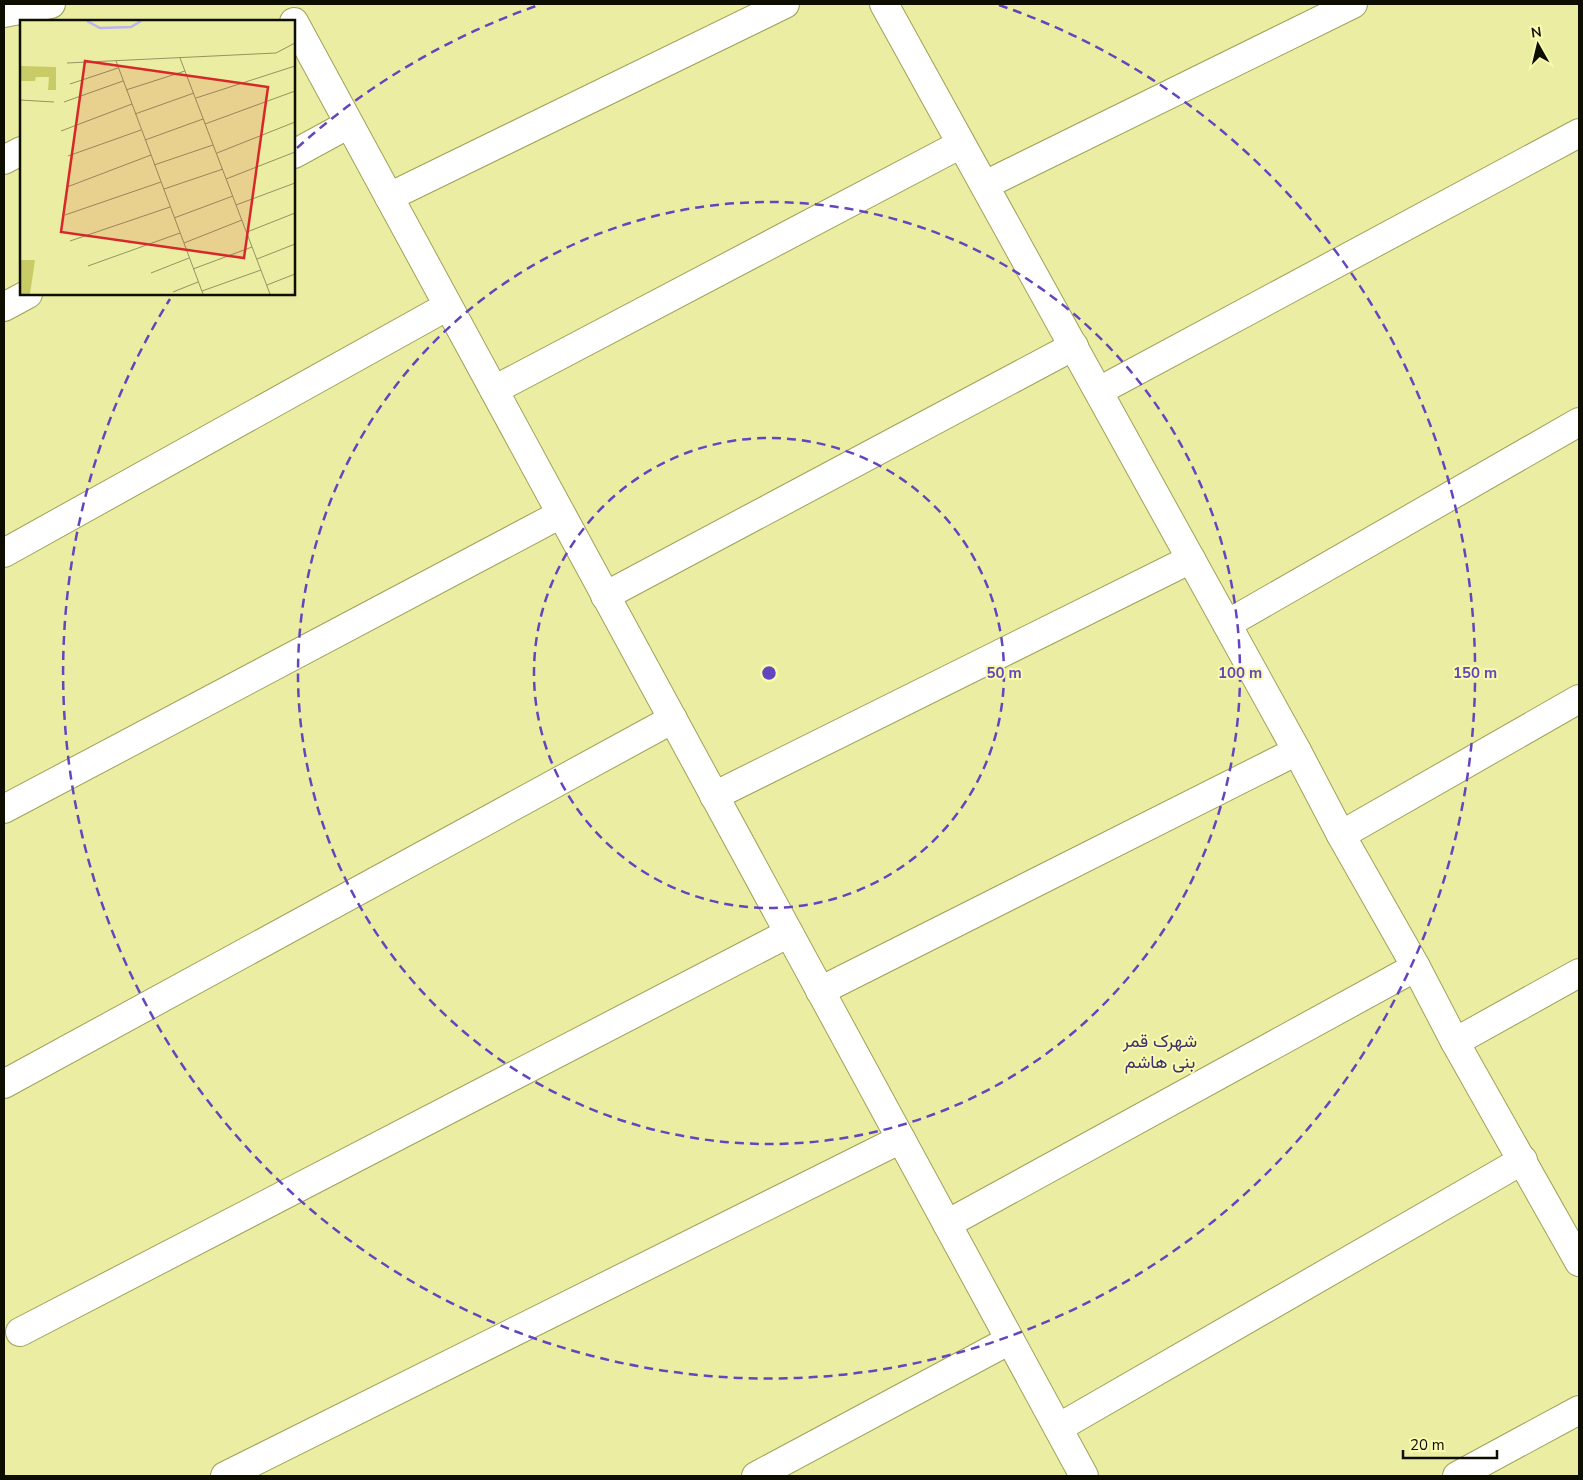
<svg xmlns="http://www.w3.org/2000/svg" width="1583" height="1480" font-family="'Nunito Sans',Vazirmatn,sans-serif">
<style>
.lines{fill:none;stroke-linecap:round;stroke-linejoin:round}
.street-casing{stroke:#9fa158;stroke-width:30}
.secondary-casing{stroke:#9fa158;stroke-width:30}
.street{stroke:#fff;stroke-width:28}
.secondary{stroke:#fff;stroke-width:28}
.ring{fill:none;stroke:#6445be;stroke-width:2.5;stroke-dasharray:9 6}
.labels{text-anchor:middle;stroke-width:4;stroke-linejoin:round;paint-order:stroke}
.neighbourhood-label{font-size:18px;fill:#3d316d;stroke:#f8fbaf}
.inset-river{fill:none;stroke:#bcb4f0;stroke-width:2.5}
.inset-road{fill:none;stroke:#929461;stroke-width:1}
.view{fill:#d62828;fill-opacity:0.15;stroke:#d62828;stroke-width:2.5}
.inset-edge{fill:none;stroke:#0d0d00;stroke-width:2.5}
.centre{fill:#6445be;stroke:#f8fbaf;stroke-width:2.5}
.ring-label{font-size:15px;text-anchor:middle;font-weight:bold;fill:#6445be;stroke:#f8fbaf;stroke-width:4;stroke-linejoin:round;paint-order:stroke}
</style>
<rect width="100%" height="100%" fill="#ebeea2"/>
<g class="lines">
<defs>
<g id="street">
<polyline points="4,13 51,4"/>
<polyline points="294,154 349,124"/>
<polyline points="4,160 21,151"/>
<polyline points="985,185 1353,4"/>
<polyline points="389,197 785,4"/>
<polyline points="4,307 28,294"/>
<polyline points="494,390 961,144"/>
<polyline points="1099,391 1579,133"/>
<polyline points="4,553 448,306"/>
<polyline points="605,596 1074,346"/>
<polyline points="1227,624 1579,422"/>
<polyline points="714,796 1191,559"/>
<polyline points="4,809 561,514"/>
<polyline points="1341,835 1579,699"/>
<polyline points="820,991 1297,751"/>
<polyline points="1455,1042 1579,973"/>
<polyline points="4,1084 673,719"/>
<polyline points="947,1224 1416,967"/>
<polyline points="20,1332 789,933"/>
<polyline points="1058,1428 1523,1160"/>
<polyline points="225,1476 901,1139"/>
<polyline points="756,1476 1010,1340"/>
<polyline points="1457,1476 1579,1410"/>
</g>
<g id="secondary">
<polyline points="884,4 1297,751 1341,835 1416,967 1455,1042 1579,1262"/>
<polyline points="294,22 1084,1476"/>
</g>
</defs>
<use href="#street" class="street-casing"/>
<use href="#secondary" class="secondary-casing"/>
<use href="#street" class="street"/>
<use href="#secondary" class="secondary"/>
</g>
<g class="ring">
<circle cx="769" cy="673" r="235"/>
<circle cx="769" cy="673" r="471"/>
<path d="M297 148A706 706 0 0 1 539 5M999 5A706 706 0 1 1 170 299"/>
</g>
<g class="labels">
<g class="neighbourhood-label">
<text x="1160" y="1047">شهرک قمر<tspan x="1160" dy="21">بنی هاشم</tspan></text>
</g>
</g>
<g transform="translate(20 20)">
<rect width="275" height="275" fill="#ebeea2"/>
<path d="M1,46L36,47V70H28L29,57H16L15,61H0ZM0,240H15L10,274H0Z" fill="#c9cb67"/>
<path class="inset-river" d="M67,1L80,8L111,7L121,1"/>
<path class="inset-road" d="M160,38L250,274M96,41L183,274M47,43L256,33L275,23M50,64L98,48M106,70L165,51M176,78L275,46M0,80L34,82M44,82L103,61M115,94L174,73M185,104L275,71M41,111L112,84M125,120L183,99M197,133L275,102M48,136L121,110M134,145L193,125M206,159L275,132M47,167L131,135M144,169L203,149M216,185L275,163M45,195L141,162M154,198L213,176M227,212L275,193M50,221L150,187M164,223L222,200M237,239L275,224M68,246L160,213M173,249L232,227M131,253L169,238M247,265L275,254M182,271L241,250M153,272L178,262"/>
<path class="view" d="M65,41L248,67L224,238L41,212Z"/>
<rect width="275" height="275" class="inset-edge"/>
</g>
<circle cx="769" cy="673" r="8" class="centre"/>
<g class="ring-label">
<text x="1004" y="678">50 m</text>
<text x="1240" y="678">100 m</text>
<text x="1475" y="678">150 m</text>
</g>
<rect width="1583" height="1480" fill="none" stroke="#0d0d00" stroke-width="10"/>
<g transform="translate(1538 45) rotate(352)" stroke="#f8fbaf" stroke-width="4" paint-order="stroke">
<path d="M0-4L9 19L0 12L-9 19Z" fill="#0d0d00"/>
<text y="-8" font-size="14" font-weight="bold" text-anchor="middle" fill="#0d0d00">N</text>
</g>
<path d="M1403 1450v8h94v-8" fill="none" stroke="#0d0d00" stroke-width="2.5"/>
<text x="1410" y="1450" font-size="15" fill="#0d0d00" stroke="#f8fbaf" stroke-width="4" paint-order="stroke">20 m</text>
</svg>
